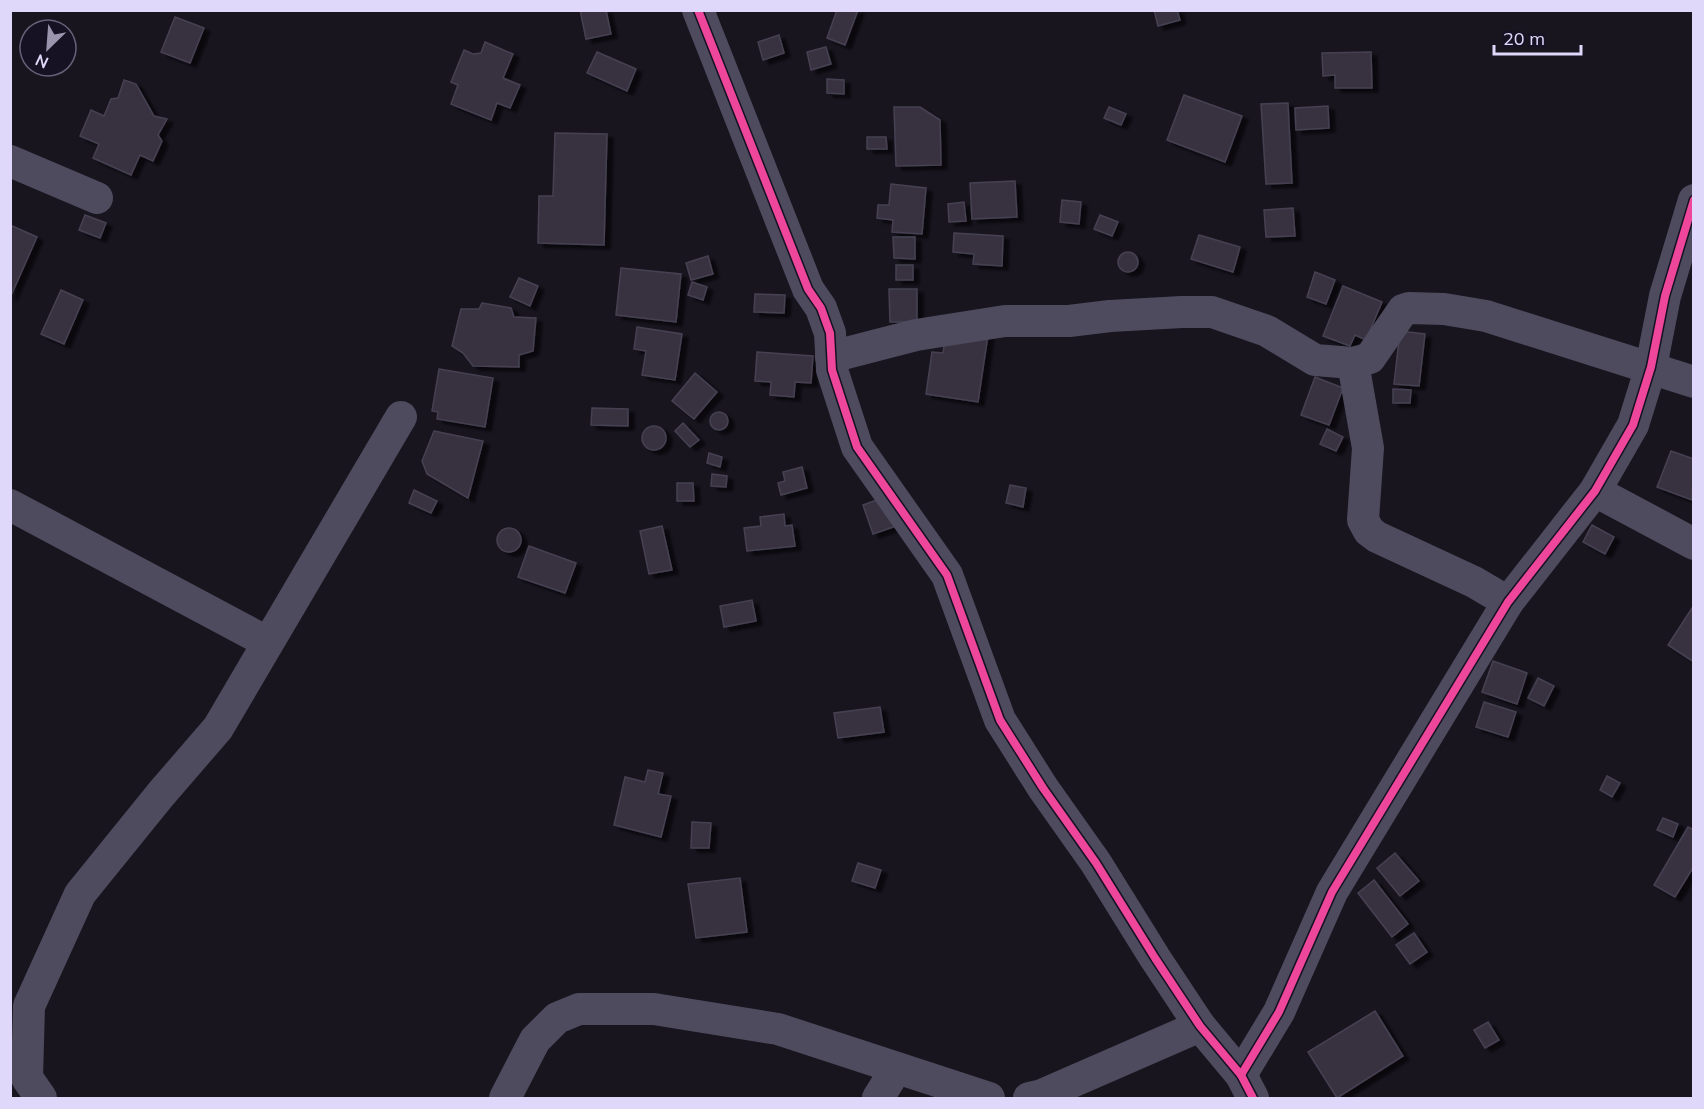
<svg xmlns="http://www.w3.org/2000/svg" width="1704" height="1109" font-family="Mulish,sans-serif">
<style>
.building{fill:#373341;stroke:#464152;stroke-width:1.5;filter:url(#shadow)}
.lines{fill:none;stroke-linecap:round;stroke-linejoin:round}
.minor{stroke:#4e4b5e;stroke-width:32}
.cycleway-casing{stroke:#161123;stroke-width:11}
.cycleway{stroke:#ed469a;stroke-width:8}
</style>
<defs>
<filter id="shadow"><feDropShadow dx="6" dy="4" stdDeviation="1.5" flood-color="#0009"/></filter>
</defs>
<rect width="100%" height="100%" fill="#18151f"/>
<g class="building">
<polygon points="580,10 606,10 611,34 586,39"/>
<polygon points="837,10 858,10 845,45 827,38"/>
<polygon points="1154,10 1177,10 1180,20 1158,26"/>
<polygon points="175,17 204,28 190,63 161,52"/>
<polygon points="779,35 784,53 763,60 758,42"/>
<polygon points="485,42 513,54 503,78 520,85 510,108 497,103 491,120 451,104 458,85 451,82 464,50 473,54 481,53"/>
<polygon points="826,47 831,64 811,70 807,52"/>
<polygon points="597,52 636,69 627,91 587,73"/>
<polygon points="1371,52 1372,88 1335,88 1335,75 1323,76 1322,53"/>
<polygon points="827,79 844,80 844,94 827,93"/>
<polygon points="124,80 136,84 154,116 167,119 158,135 162,141 153,161 140,155 131,175 93,158 99,144 80,136 91,110 104,116 111,99 118,98"/>
<polygon points="1184,95 1242,116 1225,162 1167,140"/>
<polygon points="1288,103 1292,183 1266,184 1261,104"/>
<polygon points="1328,106 1329,128 1296,130 1295,108"/>
<polygon points="894,107 920,107 940,120 941,165 896,166"/>
<polygon points="1109,107 1126,114 1121,125 1104,118"/>
<polygon points="555,133 607,134 604,245 538,243 539,196 553,196"/>
<polygon points="867,137 886,137 887,149 867,149"/>
<polygon points="1015,181 1017,217 972,219 970,183"/>
<polygon points="891,184 926,188 922,234 892,232 893,220 877,218 878,205 889,205"/>
<polygon points="1062,200 1081,202 1079,224 1060,222"/>
<polygon points="964,202 966,221 949,222 948,204"/>
<polygon points="1293,208 1295,236 1266,237 1264,210"/>
<polygon points="85,215 106,223 100,238 79,230"/>
<polygon points="1100,215 1118,222 1112,236 1094,229"/>
<polygon points="10,225 37,237 10,298"/>
<polygon points="954,233 1003,236 1002,266 973,264 974,254 953,252"/>
<polygon points="1199,235 1240,247 1233,272 1191,259"/>
<polygon points="893,237 915,237 915,259 894,258"/>
<circle cx="1128" cy="262" r="10"/>
<polygon points="708,256 713,274 691,280 686,263"/>
<rect x="896" y="265" width="17" height="15"/>
<polygon points="621,268 681,274 676,322 616,315"/>
<polygon points="1315,272 1335,280 1326,304 1307,297"/>
<polygon points="519,278 538,286 530,306 510,297"/>
<polygon points="692,282 707,287 703,300 688,295"/>
<polygon points="1343,286 1382,302 1366,340 1355,335 1350,346 1323,336"/>
<polygon points="889,289 917,289 917,322 890,322"/>
<polygon points="61,290 83,300 64,344 41,334"/>
<polygon points="755,294 785,295 784,313 754,312"/>
<polygon points="482,303 511,308 514,317 536,318 533,351 519,355 519,367 473,366 463,353 452,346 461,309 479,309"/>
<polygon points="637,327 682,334 675,380 642,375 646,351 634,349"/>
<polygon points="1400,331 1425,334 1419,386 1394,384"/>
<polygon points="988,335 978,402 926,394 932,352 943,353 945,338"/>
<polygon points="757,352 813,356 811,383 795,382 794,397 770,395 771,382 755,381"/>
<polygon points="439,369 493,378 485,427 437,419 438,412 432,411"/>
<polygon points="695,373 717,392 694,419 672,401"/>
<polygon points="1315,377 1343,388 1329,425 1301,415"/>
<polygon points="1393,389 1411,390 1410,403 1393,403"/>
<polygon points="592,408 628,409 628,426 591,425"/>
<circle cx="719" cy="421" r="9"/>
<polygon points="683,423 699,440 690,447 675,431"/>
<circle cx="654" cy="438" r="12"/>
<polygon points="1327,429 1343,437 1336,451 1320,444"/>
<polygon points="434,431 483,441 468,498 427,474 422,461"/>
<polygon points="1671,451 1694,459 1692,500 1657,487"/>
<polygon points="709,453 722,457 720,467 707,463"/>
<polygon points="802,467 807,488 781,495 778,483 785,481 783,472"/>
<polygon points="712,474 727,476 726,487 711,486"/>
<polygon points="677,483 693,483 694,501 677,501"/>
<polygon points="1010,485 1026,488 1023,507 1006,503"/>
<polygon points="414,490 437,501 431,513 409,503"/>
<polygon points="888,496 899,525 873,534 863,505"/>
<polygon points="784,514 785,526 792,525 795,546 747,551 744,528 761,526 760,517"/>
<polygon points="1592,525 1614,537 1605,554 1583,542"/>
<polygon points="662,526 672,570 649,574 640,531"/>
<circle cx="509" cy="540" r="12"/>
<polygon points="529,546 576,563 565,593 518,577"/>
<polygon points="752,600 756,621 724,627 720,606"/>
<polygon points="1694,605 1694,662 1668,645"/>
<polygon points="1493,661 1527,673 1517,704 1482,692"/>
<polygon points="1538,678 1554,686 1544,706 1528,698"/>
<polygon points="1484,702 1516,712 1508,737 1476,727"/>
<polygon points="880,707 884,732 838,738 834,713"/>
<polygon points="648,770 663,773 658,794 671,796 661,837 614,825 625,777 645,782"/>
<polygon points="1607,776 1620,783 1612,797 1600,790"/>
<polygon points="1663,818 1678,824 1673,837 1657,830"/>
<polygon points="692,822 711,823 709,848 691,848"/>
<polygon points="1688,827 1694,830 1694,866 1675,897 1654,885"/>
<polygon points="1395,853 1419,881 1400,896 1377,868"/>
<polygon points="858,863 881,870 875,888 852,881"/>
<polygon points="740,878 747,932 696,938 688,884"/>
<polygon points="1374,880 1408,924 1392,937 1358,893"/>
<polygon points="1414,933 1427,952 1410,964 1396,945"/>
<polygon points="1375,1011 1403,1056 1337,1098 1308,1052"/>
<polygon points="1488,1022 1499,1040 1485,1048 1474,1030"/>
</g>
<g class="lines">
<g class="minor">
<polyline points="698,10 808,289 821,308 830,333 832,370 857,447 947,575 1000,720 1043,788 1096,863 1155,958 1200,1026 1241,1075 1253,1098"/>
<polyline points="10,161 97,198"/>
<polyline points="831,357 916,335 1005,321 1069,321 1110,316 1182,312 1212,312 1267,331 1315,360 1353,363 1370,358 1403,310 1409,308 1444,309 1486,316 1694,382"/>
<polyline points="1353,363 1368,448 1363,520 1369,531 1377,537 1474,582 1508,602"/>
<polyline points="1595,491 1694,544"/>
<polyline points="10,505 267,642"/>
<polyline points="1241,1075 1279,1012 1332,892 1508,602 1595,491 1633,425 1651,367 1665,296 1694,200"/>
<polyline points="41,1098 27,1078 29,1006 80,894 161,794 218,728 401,417"/>
<polyline points="505,1098 535,1040 557,1018 579,1009 654,1009 778,1029 989,1098"/>
<polyline points="878,1098 896,1069"/>
<polyline points="1029,1098 1042,1095 1200,1026"/>
</g>
<defs>
<g id="cycleway">
<polyline points="698,10 808,289 821,308 830,333 832,370 857,447 947,575 1000,720 1043,788 1096,863 1155,958 1200,1026 1241,1075 1253,1098"/>
<polyline points="1241,1075 1279,1012 1332,892 1508,602 1595,491 1633,425 1651,367 1665,296 1694,200"/>
</g>
</defs>
<use href="#cycleway" class="cycleway-casing"/>
<use href="#cycleway" class="cycleway"/>
</g>
<rect width="1704" height="1109" fill="none" stroke="#e0d8fa" stroke-width="24"/>
<g transform="translate(48 48) rotate(205)"><circle r="28" fill="#161123" stroke="#676179" stroke-width="1.5"/>
<path d="M0-4.5L10 22L0 15L-10 22Z" fill="#9a94ad"/>
<text y="-9" font-size="16" font-weight="bold" text-anchor="middle" fill="#e0d8fa">N</text>
</g>
<path d="M1494 45v9h87v-9" fill="none" stroke="#e0d8fa" stroke-width="3"/>
<text x="1503" y="45" font-size="18" fill="#e0d8fa" stroke="#161123" stroke-width="4.5" paint-order="stroke">20 m</text>
</svg>
